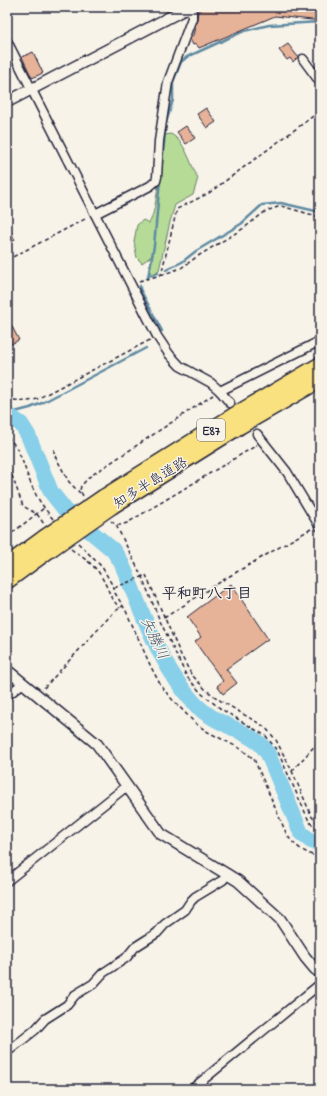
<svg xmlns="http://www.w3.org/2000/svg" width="327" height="1096" font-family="'Indie Flower','Klee One',sans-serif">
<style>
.green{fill:#b5db97;stroke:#6c7e69}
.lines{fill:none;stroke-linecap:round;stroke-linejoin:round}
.stream{stroke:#5f8aa3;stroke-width:2.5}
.river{stroke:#88cfe9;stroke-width:16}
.building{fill:#e6b298;stroke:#22223b}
.minor-tunnel{stroke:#ccc9c5;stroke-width:8;stroke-dasharray:8 4;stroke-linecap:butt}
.minor-casing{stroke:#22223b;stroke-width:11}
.tertiary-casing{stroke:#22223b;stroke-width:13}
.motorway-casing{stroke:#22223b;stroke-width:18}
.path{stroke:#22223b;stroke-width:1.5;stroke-dasharray:4 3;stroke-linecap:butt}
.minor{stroke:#f7f3e8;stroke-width:8}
.tertiary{stroke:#f7f3e8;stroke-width:10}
.motorway{stroke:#fae180;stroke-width:15}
.motorway-bridge-casing{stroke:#22223b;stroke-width:18;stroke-linecap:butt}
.path-bridge{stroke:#22223b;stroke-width:1.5;stroke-dasharray:4 3;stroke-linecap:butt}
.motorway-bridge{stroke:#fae180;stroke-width:15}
.labels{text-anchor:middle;stroke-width:3;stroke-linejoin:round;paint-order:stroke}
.shield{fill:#f7f3e8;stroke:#62616f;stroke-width:1}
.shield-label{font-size:13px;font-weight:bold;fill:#22223b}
.street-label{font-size:14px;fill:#22223b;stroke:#f7f3e8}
.neighbourhood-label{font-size:15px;font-weight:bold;fill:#22223b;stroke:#f7f3e8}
.water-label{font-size:15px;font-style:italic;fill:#41566f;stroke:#f7f3e8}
</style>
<rect width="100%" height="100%" fill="#f7f3e8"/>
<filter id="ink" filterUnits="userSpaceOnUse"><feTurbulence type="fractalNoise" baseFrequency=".025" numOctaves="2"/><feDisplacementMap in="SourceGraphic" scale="8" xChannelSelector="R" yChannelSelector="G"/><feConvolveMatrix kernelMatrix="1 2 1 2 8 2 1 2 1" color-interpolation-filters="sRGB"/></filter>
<g filter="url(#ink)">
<path class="green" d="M171,134C186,142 190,164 198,178L193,195L175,205L170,222L159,270L152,275L150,272L153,255L142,263L137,258L134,242L137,225L143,220L149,223C158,211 160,157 162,139L164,135Z"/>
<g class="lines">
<g class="stream">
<polyline points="162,163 166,123 173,100 173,82 181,62 187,57 244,31 269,25 320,22"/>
<polyline points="166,270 182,262 196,251 241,224 262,205 281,203 320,212"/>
<polyline points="148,276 158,273"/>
<polyline points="148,277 154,246 160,180"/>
<polyline points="140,286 140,289 162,331"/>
<polyline points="7,414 30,408 42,403 146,348"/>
</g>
<path class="river" d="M7,414L21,424L28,435L51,492L66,511L113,550L121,562C142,610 159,666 196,705C214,723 240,728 259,743C263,746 266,751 268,754L301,833L311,841L320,844"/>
</g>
<g class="building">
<polygon points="206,7 320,7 320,19 312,20 275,16 199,48 196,44 193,45 190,39 193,35 197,20 198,11"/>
<polygon points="288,44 298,57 293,62 290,58 287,60 279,50"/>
<polygon points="33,52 43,73 32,78 22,57"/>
<polygon points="206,108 216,122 207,128 197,114"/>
<polygon points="186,126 195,138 186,144 177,132"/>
<polygon points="7,224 15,240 7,244"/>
<polygon points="7,317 19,340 7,346"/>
<polygon points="231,584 268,639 226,669 237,683 223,694 217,686 223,681 195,642 201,637 187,617"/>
</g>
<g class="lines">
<polyline class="minor-tunnel" points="230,403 257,434"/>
<defs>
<g id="minor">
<polyline points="7,41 157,336 169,354 180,366 211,383 220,391 230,403"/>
<polyline points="303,59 320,82"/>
<polyline points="95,214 150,186 156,181 157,177 159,141 168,82 192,18 192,7"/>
<polyline points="220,391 320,341"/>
<polyline points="257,434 287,472 320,527"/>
<polyline points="7,696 23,683"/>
<polyline points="7,881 127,786"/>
<polyline points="7,1052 35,1030 45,1019 67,1005 75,995 93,984 103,973 126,958 135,947 157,933 165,924 185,910 191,901 195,897 223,880 228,874"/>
<polyline points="192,1089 320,984"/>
</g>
<g id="tertiary">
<polyline points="7,102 189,7"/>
<polyline points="7,670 97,744 161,834 238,881 280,919 305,957 315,969 320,973"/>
</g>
<g id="motorway">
<polyline points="104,497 233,416 320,365"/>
<polyline points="112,506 240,426 320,380"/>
<polyline points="7,565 44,538"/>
<polyline points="7,581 52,548"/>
</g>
</defs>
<use href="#minor" class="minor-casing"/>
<use href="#tertiary" class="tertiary-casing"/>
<use href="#motorway" class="motorway-casing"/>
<g class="path">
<polyline points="7,260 87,218"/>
<polyline points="161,275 181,268 198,256 244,228 266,211 281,206 320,217"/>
<polyline points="139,281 161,275 177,209 209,193 320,111"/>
<path d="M7,398C18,401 26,403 37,399L150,340"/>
<path d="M7,437C21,448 24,469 31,484C36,497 44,508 53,519"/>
<polyline points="54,449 54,454 69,482 80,493"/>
<polyline points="7,462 23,506 37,514 44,524"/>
<polyline points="83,496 80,490 81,486 89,477 213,395"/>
<polyline points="111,521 116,525 142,577 160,621 187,677 202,694 221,709 266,736 278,752 309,821 314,827 320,830"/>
<polyline points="117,525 121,525 127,523 257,445"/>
<polyline points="7,537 44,508"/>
<path d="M78,543L102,567L114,588L115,593L126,611L151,667L160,684L169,696L195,723L208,732L241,749L254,759L287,835C296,848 306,853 320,858"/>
<path d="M71,549C82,557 95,565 101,576C109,589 109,597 120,608"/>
<polyline points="146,575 180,653 191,674 206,690 221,701 265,727 276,740 292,771 312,817 320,825"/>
<polyline points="164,618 228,577 311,529"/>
<polyline points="44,688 114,612 123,606"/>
<polyline points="292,771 320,740"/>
</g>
<use href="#minor" class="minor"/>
<use href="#tertiary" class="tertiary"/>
<use href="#motorway" class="motorway"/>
<defs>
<g id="motorway-bridge">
<polyline points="44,538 104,497"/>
<polyline points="52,548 112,506"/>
</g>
</defs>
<use href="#motorway-bridge" class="motorway-bridge-casing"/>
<polyline class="path-bridge" points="114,588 146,575"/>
<use href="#motorway-bridge" class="motorway-bridge"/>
</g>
</g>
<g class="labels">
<rect class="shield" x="197" y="419" width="28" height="22" rx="3"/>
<g class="shield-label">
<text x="211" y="435">E87</text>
</g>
<g class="street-label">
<text transform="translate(150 482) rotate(-32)" y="5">知多半島道路</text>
</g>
<g class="neighbourhood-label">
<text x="207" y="598">平和町八丁目</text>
</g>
<g class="water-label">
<text transform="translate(155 638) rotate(64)" y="5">矢勝川</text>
</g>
</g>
<rect width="327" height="1096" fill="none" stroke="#f7f3e8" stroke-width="24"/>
<rect x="12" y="12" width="303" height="1072" fill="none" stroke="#22223b" stroke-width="1.5" filter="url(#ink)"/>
</svg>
